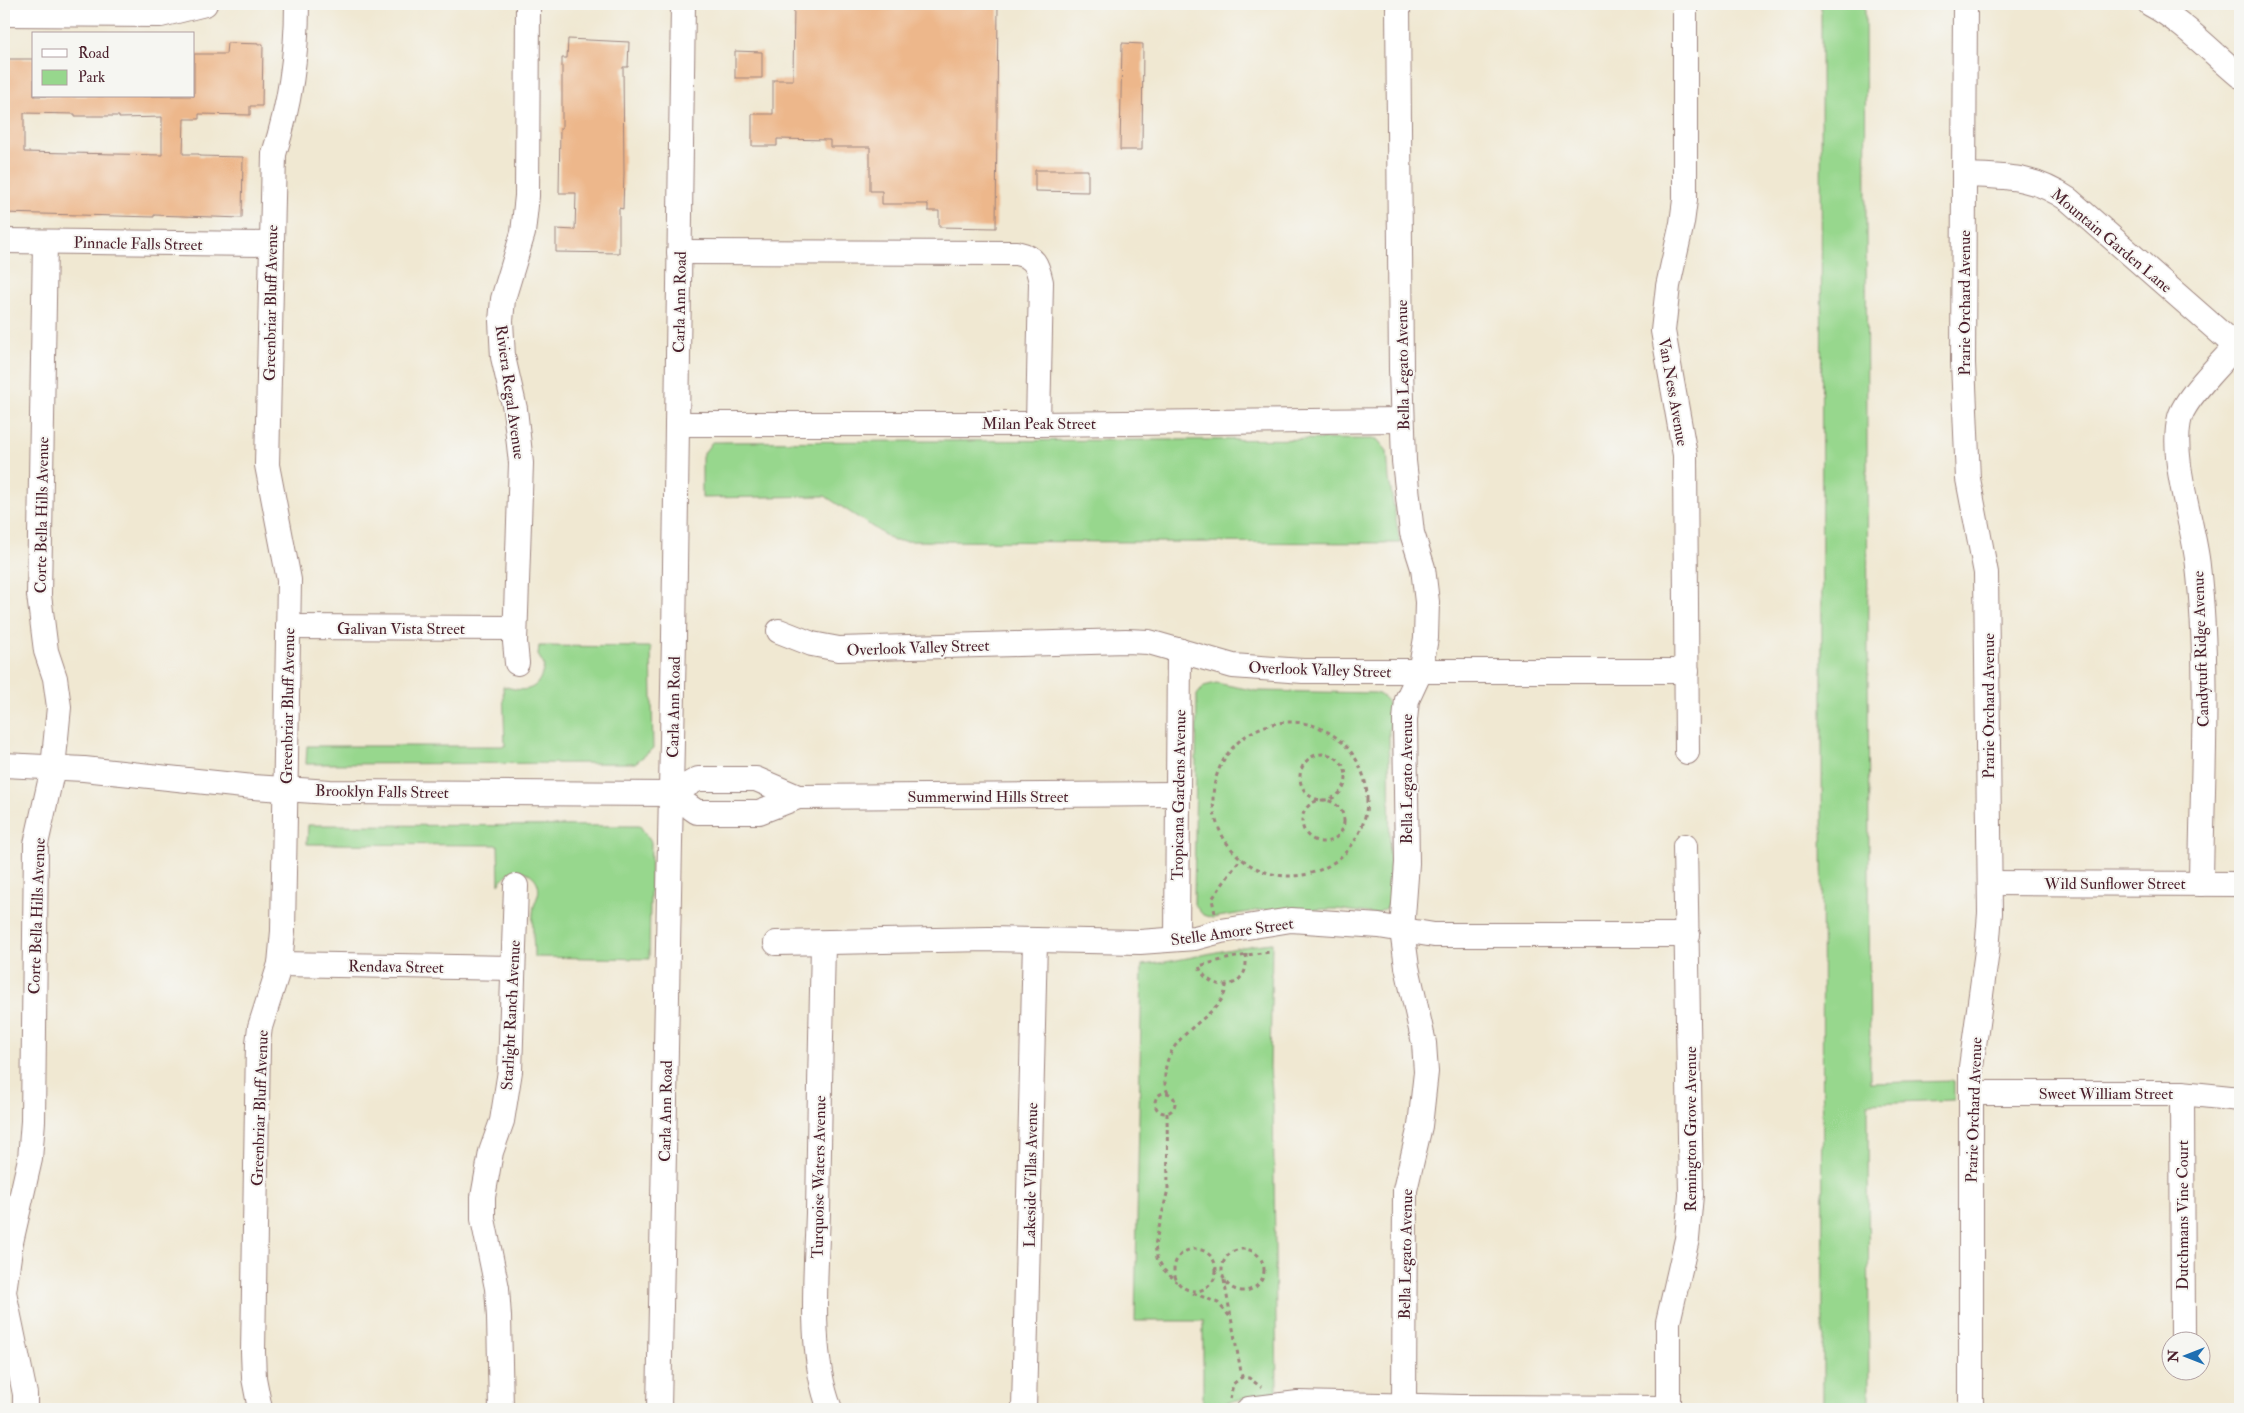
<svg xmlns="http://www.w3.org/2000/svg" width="2244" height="1413" font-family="'IM FELL Double Pica',serif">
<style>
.green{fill:#97d78d;stroke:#707b5c}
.building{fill:#edb78b;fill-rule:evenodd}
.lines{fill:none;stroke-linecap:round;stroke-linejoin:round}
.minor-casing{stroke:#9d847e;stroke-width:26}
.path{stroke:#9d847e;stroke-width:3;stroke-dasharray:4 4;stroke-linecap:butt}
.minor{stroke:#fff;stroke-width:24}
.labels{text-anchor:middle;stroke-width:4;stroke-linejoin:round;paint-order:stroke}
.street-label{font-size:16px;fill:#4a1f2b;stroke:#f6f6f2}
</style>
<rect width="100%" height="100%" fill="#f6f6f2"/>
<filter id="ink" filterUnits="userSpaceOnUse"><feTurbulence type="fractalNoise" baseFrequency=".02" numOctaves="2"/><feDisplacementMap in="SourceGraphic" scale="10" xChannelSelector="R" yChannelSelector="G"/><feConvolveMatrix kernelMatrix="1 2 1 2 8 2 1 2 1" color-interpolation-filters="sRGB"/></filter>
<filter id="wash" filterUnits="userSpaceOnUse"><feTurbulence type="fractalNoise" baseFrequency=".0096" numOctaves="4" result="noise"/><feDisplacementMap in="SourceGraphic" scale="20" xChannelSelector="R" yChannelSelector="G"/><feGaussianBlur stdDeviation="1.12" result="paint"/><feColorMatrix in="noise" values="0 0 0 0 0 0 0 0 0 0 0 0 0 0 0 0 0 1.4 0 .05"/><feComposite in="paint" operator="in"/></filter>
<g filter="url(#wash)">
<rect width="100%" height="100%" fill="#f0e8d2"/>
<g class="green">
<polygon points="1821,4 1865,4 1870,1083 1954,1081 1954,1100 1868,1103 1869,1409 1823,1409"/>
<polygon points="1377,439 1387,451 1389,479 1400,543 894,541 825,496 702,498 702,456 712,442"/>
<path d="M539,646L651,647L653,749L635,763L306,764L307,746H505L503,686C525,693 540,692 544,665L538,655Z"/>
<path d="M1216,683L1257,691L1376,693C1393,700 1392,714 1389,730L1390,897L1387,907L1376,914L1337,909L1261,910L1212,918L1203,915L1194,904L1197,695L1204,686Z"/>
<path d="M308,825L640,826L651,842L649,959L534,957C534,941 531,921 534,906C535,902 537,899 538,895C541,883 533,872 521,871C510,869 505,876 499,884L498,845L307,844Z"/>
<path d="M1272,943L1270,1068L1273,1104L1277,1391L1203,1408V1321H1135L1142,965C1186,961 1228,947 1272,943Z"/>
</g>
<g id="blocks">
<g class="building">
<polygon points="794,4 998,4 996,228 939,227 939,211 928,211 928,204 882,204 882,191 870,191 870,147 830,147 830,140 777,139 777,146 752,146 752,114 773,114 773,80 793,80"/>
<polygon points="568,39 629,42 628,67 623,67 624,173 623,209 619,208 619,253 556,252 556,229 575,230 576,193 559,193 560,128 562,128 562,58 567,58"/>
<path d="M227,43L263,44L262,106H250V115L199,114V119H184L183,154H199V156L243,157L242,218L154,215V217L4,213V59H34V96H194V54H226ZM24,113L75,114V116H119V118L162,117V155L24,152Z"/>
<polygon points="1122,43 1143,44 1142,150 1120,150"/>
<polygon points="735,51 762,52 762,78 735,78"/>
<polygon points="1035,170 1088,170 1088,192 1035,191"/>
</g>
</g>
</g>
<g filter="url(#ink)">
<use href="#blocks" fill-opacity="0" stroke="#9d847e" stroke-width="1"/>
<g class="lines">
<defs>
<g id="minor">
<polyline points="1398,4 1401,369 1404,461 1412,533 1423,568 1427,602 1426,638 1420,672 1407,700 1405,720 1407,863 1402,930 1407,967 1424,1043 1426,1072 1420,1126 1405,1190 1404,1405"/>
<polyline points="1685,4 1685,200 1682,223 1668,286 1663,331 1685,455 1687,752"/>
<polyline points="1965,4 1963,363 1968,479 1986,573 1990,913 1987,951 1971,1067 1971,1409"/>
<path d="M2150,4C2184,22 2211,52 2240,76"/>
<polyline points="4,14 161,15 205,4"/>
<path d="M1964,175C2006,177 2032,175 2069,200L2240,350"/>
<polyline points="4,241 272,244"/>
<path d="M679,252L1016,253C1035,257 1037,264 1041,282L1038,424"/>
<polyline points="677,424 1038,424 1402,420"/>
<polyline points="288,627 515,628"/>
<polyline points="779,631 812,644 839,649 1126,641 1149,642 1233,666 1303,671 1687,671"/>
<polyline points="517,663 515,642 521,463 515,409 503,357 501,321 503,299 523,233 527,196 528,4"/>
<polyline points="4,765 84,769 253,787 330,792 671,794"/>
<polyline points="671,794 697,812 759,812 798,797 1178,794"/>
<polyline points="671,794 698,779 756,779 798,797"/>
<polyline points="1990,883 2240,884"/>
<path d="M2201,884C2202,779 2210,671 2198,566C2194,524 2169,458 2180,417C2186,397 2221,363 2236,346"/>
<polyline points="1177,939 1179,650"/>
<polyline points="776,943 989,939 1140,942 1195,938 1221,931 1291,920 1379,926 1434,935 1688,935"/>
<path d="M823,944C821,1034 819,1123 818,1213C816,1274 808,1353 830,1409"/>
<polyline points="280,964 513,968"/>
<polyline points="1971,1093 2182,1093 2240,1099"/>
<polyline points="2182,1093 2183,1338"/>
<polyline points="25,1409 25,1394 4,1292 11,1242 30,1159 33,1121 36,844 53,768 59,707 55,678 46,651 39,595 45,242"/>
<path d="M260,1409L254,1378L253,1352L258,1043L260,1027L280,964L283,931L289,580L267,465L274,154C290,104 297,56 297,4"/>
<polyline points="501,1409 499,1317 497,1288 483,1219 483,1197 491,1152 502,1121 510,1071 516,886"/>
<polyline points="659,1409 674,637 683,4"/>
<polyline points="1024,1409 1035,940"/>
<polyline points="1249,1409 1298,1403 1460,1407 1668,1408"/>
<polyline points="1668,1409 1668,1322 1687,1239 1691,1195 1685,846"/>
</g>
</defs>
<use href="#minor" class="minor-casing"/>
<g class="path">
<circle cx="1290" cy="799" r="77"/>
<circle cx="1323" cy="777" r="23"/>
<circle cx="1323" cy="821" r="21"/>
<polyline points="1215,913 1212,899 1241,858"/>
<path d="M1246,954C1246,962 1247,971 1241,977C1228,993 1204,983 1199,966C1224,959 1247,954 1272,952"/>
<circle cx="1165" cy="1103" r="10"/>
<path d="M1168,1093C1164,1086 1165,1081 1165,1074C1167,1029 1226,1016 1226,985"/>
<polyline points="1167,1113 1168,1189 1155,1245 1157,1258 1164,1270 1177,1282"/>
<circle cx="1195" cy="1270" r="21"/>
<circle cx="1243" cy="1270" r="21"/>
<polyline points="1224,1280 1242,1377"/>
<polyline points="1193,1293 1218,1303 1231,1318"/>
<polyline points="1230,1399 1233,1384 1242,1377 1249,1378 1261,1387"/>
</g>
<use href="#minor" class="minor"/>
</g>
</g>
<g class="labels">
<g class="street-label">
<text transform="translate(2112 240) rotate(40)" y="6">Mountain Garden Lane</text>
<text transform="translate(138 243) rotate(1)" y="6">Pinnacle Falls Street</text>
<text transform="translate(679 302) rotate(-89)" y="6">Carla Ann Road</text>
<text transform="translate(270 303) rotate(-89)" y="6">Greenbriar Bluff Avenue</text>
<text transform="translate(1964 303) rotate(-90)" y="6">Prarie Orchard Avenue</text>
<text transform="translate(1402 365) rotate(-91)" y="6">Bella Legato Avenue</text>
<text transform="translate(511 392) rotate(82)" y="6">Riviera Regal Avenue</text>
<text transform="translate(1674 392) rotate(80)" y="6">Van Ness Avenue</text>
<text x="1039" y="429">Milan Peak Street</text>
<text transform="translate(41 515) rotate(-89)" y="6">Corte Bella Hills Avenue</text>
<text x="401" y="634">Galivan Vista Street</text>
<text transform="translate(918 647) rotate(-2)" y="6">Overlook Valley Street</text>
<text transform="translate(2200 649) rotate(-92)" y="6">Candytuft Ridge Avenue</text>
<text transform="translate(1320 669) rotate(2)" y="6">Overlook Valley Street</text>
<text transform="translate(287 706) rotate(-89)" y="6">Greenbriar Bluff Avenue</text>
<text transform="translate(1988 706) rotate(-90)" y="6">Prarie Orchard Avenue</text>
<text transform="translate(673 707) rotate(-89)" y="6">Carla Ann Road</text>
<text transform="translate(1406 779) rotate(-90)" y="6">Bella Legato Avenue</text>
<text transform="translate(382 791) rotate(1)" y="6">Brooklyn Falls Street</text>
<text transform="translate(1178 795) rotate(-89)" y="6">Tropicana Gardens Avenue</text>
<text x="988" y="802">Summerwind Hills Street</text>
<text x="2115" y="889">Wild Sunflower Street</text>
<text transform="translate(36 916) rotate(-88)" y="6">Corte Bella Hills Avenue</text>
<text transform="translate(1232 931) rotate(-8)" y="6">Stelle Amore Street</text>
<text transform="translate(396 966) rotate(1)" y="6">Rendava Street</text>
<text transform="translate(510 1015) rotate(-87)" y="6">Starlight Ranch Avenue</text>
<text x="2106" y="1099">Sweet William Street</text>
<text transform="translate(259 1108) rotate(-88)" y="6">Greenbriar Bluff Avenue</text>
<text transform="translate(1973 1110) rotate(-88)" y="6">Prarie Orchard Avenue</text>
<text transform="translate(665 1111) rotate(-89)" y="6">Carla Ann Road</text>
<text transform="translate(1690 1129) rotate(-90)" y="6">Remington Grove Avenue</text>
<text transform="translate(1030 1175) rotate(-89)" y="6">Lakeside Villas Avenue</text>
<text transform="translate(818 1177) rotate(-89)" y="6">Turquoise Waters Avenue</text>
<text transform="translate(2182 1215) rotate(-90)" y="6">Dutchmans Vine Court</text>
<text transform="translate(1405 1254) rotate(-89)" y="6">Bella Legato Avenue</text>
</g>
</g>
<rect width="2244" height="1413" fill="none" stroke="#f6f6f2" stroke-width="20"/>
<rect x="32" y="32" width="162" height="65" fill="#f6f6f2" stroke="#b1a0a2"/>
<rect x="42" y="49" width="25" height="8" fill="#ffffff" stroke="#b1a0a2"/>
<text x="78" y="58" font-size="15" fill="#4a1f2b">Road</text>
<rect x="42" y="70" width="25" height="15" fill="#97d78d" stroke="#b1a0a2"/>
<text x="78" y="82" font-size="15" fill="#4a1f2b">Park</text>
<g transform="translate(2186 1356) rotate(270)"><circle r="24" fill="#f6f6f2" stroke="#b1a0a2"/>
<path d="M0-4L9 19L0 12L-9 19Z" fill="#1f6fb2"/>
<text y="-8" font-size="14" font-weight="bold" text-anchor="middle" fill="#4a1f2b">N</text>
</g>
</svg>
